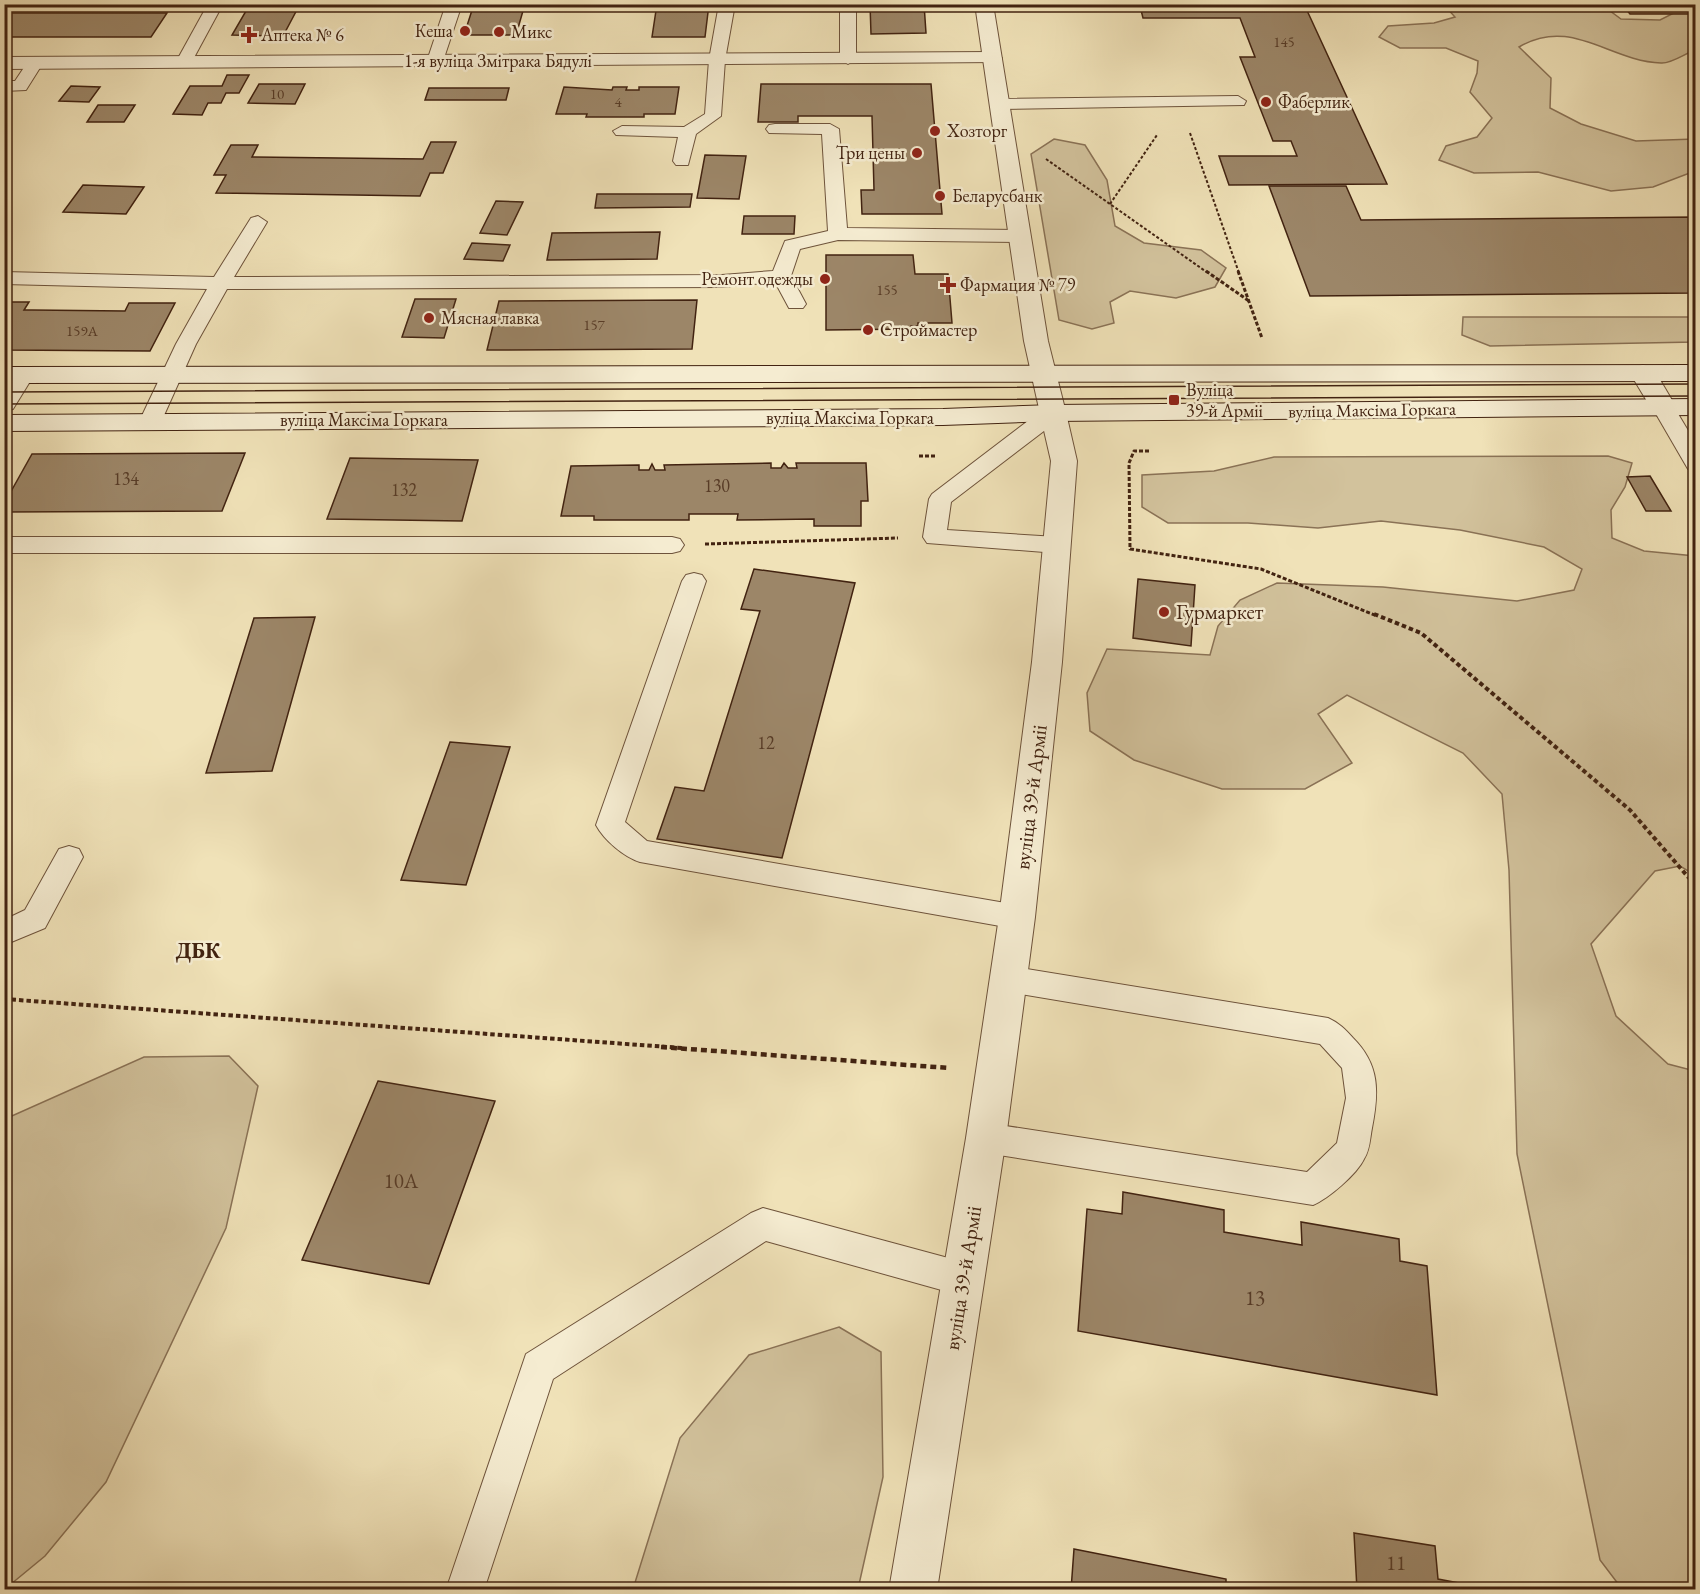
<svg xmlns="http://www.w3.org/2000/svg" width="1700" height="1594" font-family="'EB Garamond',serif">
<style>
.green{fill:#d2c29c;stroke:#8a7256;stroke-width:1.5}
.building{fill:#9c8668;stroke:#422311;stroke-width:1.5}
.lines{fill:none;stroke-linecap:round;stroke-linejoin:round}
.service-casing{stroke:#6e533b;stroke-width:2}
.minor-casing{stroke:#6e533b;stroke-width:2}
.tertiary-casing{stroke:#6e533b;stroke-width:2}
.secondary-casing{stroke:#422311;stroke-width:2}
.path-far3{stroke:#422311;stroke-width:2;stroke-dasharray:3 2;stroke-linecap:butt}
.path-far2{stroke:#422311;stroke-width:3;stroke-dasharray:4 2;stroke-linecap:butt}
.path-far1{stroke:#422311;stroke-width:4;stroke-dasharray:4.5 3;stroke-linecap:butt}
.path{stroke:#422311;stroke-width:4.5;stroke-dasharray:6 4;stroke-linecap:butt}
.service{fill:#f5ecd1;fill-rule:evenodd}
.minor{fill:#f5ecd1;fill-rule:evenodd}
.tertiary{fill:#f5ecd1;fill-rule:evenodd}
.secondary{fill:#f5ecd1;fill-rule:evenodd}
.tram{stroke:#422311;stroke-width:1.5}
.poi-dot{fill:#8f2418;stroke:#f5ecd1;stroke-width:2}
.labels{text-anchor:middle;stroke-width:5;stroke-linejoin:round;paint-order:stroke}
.far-number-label{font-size:15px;fill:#583c27}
.far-poi-label{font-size:18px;fill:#422311;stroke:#f5ecd1;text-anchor:start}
.far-street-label{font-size:18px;fill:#422311;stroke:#f5ecd1}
.number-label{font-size:18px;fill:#583c27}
.poi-label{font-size:21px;fill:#422311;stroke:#f5ecd1;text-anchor:start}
.street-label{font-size:21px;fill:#422311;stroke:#f5ecd1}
.near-number-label{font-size:21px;fill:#583c27}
.neighbourhood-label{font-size:22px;font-weight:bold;fill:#422311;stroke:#f5ecd1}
</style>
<rect width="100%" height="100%" fill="#f0e2b8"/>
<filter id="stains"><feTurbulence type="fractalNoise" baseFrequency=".00333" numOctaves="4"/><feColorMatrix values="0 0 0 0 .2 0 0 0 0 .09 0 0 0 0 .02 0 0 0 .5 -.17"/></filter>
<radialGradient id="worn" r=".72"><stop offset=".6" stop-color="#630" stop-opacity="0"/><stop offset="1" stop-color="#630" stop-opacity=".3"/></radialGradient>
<g class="green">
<path d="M1444,5H1602L1621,19L1660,20L1674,13L1676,5H1695V50C1686,53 1671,64 1661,63C1609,61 1571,16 1519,47L1551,78L1550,108L1581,124L1636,141L1695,139V171L1653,187L1611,191L1538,172L1474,173L1439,160L1446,146L1477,137L1492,118L1470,92L1477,73L1478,61L1446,48H1400L1379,37L1388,26L1434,23L1455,17Z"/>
<polygon points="1054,139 1085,145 1107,180 1115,226 1144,243 1201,250 1226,268 1215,287 1176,298 1130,291 1110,302 1114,323 1092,329 1059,320 1031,154"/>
<polygon points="1463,317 1695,317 1695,342 1490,346 1462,335"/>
<polygon points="1608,456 1632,463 1625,487 1611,510 1612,538 1644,551 1695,556 1695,875 1680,866 1655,871 1591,944 1616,1016 1668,1064 1695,1071 1695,1589 1622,1589 1600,1560 1517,1154 1509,870 1502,794 1463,753 1347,695 1318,714 1352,763 1305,789 1222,789 1134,760 1090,731 1087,693 1107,649 1210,655 1218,626 1240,600 1277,583 1383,587 1517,601 1574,590 1582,569 1544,547 1460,530 1381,521 1318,528 1248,523 1168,523 1142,507 1142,475 1214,471 1274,457"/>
<polygon points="229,1056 258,1086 226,1228 106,1482 45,1556 5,1589 5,1119 144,1057"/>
<polygon points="839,1327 881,1352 883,1477 858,1589 633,1589 680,1438 749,1355"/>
</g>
<g class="building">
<polygon points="250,4 300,4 283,36 232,35"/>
<polygon points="474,4 525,4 516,35 464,35"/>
<polygon points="657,4 709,4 705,37 652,37"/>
<polygon points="870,4 924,4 926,33 871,34"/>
<polygon points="1118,4 1304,4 1387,184 1229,185 1219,156 1297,156 1291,141 1273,141 1240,57 1255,57 1240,18 1143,18 1141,10 1119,10"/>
<polygon points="1622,4 1686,4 1694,14 1630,14"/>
<polygon points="4,13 167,13 151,37 4,37"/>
<polygon points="227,75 249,75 239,93 226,93 221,103 208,103 202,115 173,114 190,86 222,86"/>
<polygon points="259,84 305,84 295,104 248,103"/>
<polygon points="761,84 931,84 942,214 862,214 861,190 874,190 872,116 798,116 798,122 758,122"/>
<polygon points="71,86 100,87 89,102 59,101"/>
<polygon points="564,87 612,90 613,87 627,87 626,90 639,90 639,87 679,87 675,114 644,114 644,117 586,117 587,114 556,114"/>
<polygon points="429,88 509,88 506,100 425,100"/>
<polygon points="98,105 135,105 124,122 87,122"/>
<polygon points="431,142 456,142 443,173 430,173 420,196 216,193 226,175 214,175 231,145 258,145 252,157 423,159"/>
<polygon points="705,155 746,156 739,199 697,198"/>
<polygon points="83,185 144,187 126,214 63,212"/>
<polygon points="1269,186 1346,186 1361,220 1696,217 1696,293 1310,296"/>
<polygon points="597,194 692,194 690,207 595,208"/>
<polygon points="496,201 523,202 507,235 480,233"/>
<polygon points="744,216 795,216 794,234 742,234"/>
<polygon points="660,232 657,259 547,260 552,233"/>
<polygon points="472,243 510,245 503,261 464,259"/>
<polygon points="826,255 913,255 915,274 948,274 952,323 918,323 918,326 911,326 911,329 826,330"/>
<polygon points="415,299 456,299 444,338 402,337"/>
<polygon points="697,300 692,349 487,350 499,301"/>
<polygon points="4,302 29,302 24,310 32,310 125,311 129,303 175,303 150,351 4,350"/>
<polygon points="245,453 222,511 4,512 4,504 32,454"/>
<polygon points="350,458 478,460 462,521 327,519"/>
<polygon points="771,463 771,468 781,468 784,463 788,468 797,468 796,463 866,463 868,501 861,501 861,526 814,526 814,519 737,520 738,514 689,514 689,520 594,520 594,516 561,516 571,466 639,465 639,470 649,470 652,464 655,470 665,470 664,465"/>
<polygon points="1650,476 1671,511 1646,511 1627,477"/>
<polygon points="754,569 855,583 782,858 657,839 675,787 704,791 760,611 741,609"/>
<polygon points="1138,579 1195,585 1191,646 1133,638"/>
<polygon points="315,617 272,771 206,773 254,618"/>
<polygon points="450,742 510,747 466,885 401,880"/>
<polygon points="378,1081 495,1101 429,1284 302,1260"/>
<polygon points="1123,1192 1224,1210 1224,1232 1302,1245 1301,1222 1399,1239 1400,1261 1427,1266 1437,1395 1078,1331 1087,1209 1122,1214"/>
<polygon points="1354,1533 1435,1546 1438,1579 1465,1584 1465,1590 1357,1590"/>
<polygon points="1074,1549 1226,1579 1226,1590 1071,1590"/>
</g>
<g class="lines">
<defs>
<g id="service">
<polygon points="208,4 223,4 190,65 178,65 176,62"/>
<polygon points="446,4 462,4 443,61 435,66 427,61"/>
<polygon points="719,4 735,4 725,60 721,116 696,134 688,165 676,165 673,161 678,137 616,135 613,131 622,126 684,127 705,114 709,60"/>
<polygon points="840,4 856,4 856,59 848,64 840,59"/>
<polygon points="35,58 43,63 26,90 4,91 4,81 15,81 29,60"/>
<polygon points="1238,96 1246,101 1244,105 999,109 991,104 999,99"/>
<polygon points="775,124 830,124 839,129 847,228 1020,230 1029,236 1020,242 838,240 800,249 791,276 806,304 803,308 789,308 775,282 722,287 227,289 196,344 161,422 158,427 142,427 139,422 176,344 207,289 4,284 4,272 214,277 251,218 258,216 267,222 234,277 722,275 773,271 785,241 828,231 822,134 769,133 766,129 769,125"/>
<polygon points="1663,400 1671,402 1696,444 1696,471 1688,469 1652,407 1655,402"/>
<polygon points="1053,406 1061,408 1064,413 1061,418 951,502 947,530 1057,537 1065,539 1069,545 1065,551 1057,553 927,543 923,537 929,499 932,494 1045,408"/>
<polygon points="4,537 672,537 680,539 684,545 680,551 672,553 4,553"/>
<path d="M694,573L702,575L706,581L625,822L647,841L1017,905L1027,908L1031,917L1027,926L1017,929L640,862C624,857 604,840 596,825L682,581L686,575Z"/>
<polygon points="69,846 79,849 83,857 45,928 4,945 4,920 25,910 59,849"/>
<path d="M1008,966L1328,1018C1339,1023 1345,1029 1353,1038C1380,1065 1379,1092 1372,1128C1370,1138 1370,1150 1364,1159C1357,1174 1328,1199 1313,1205L986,1153L975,1149L970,1138L975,1127L986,1123L1307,1172L1337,1143L1346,1098L1342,1068L1320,1044L1008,992L998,988L993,979L998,970Z"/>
<polygon points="763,1208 963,1262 975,1267 980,1279 975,1291 963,1296 766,1241 553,1379 484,1590 446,1590 526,1354 751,1213"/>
</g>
<g id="minor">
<polygon points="992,52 1002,58 999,62 4,69 4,57"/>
<polygon points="1643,365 1652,368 1656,373 1676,407 1672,413 1663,415 1654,413 1630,373 1634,368"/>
<polygon points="21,367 30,370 34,375 13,409 4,411 4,381 12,370"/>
<polygon points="1053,405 1062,407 1066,413 1077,461 1062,662 1035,917 1006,1138 937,1590 889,1590 966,1138 999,917 1032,662 1051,461 1040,413 1044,407"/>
</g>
<polygon id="tertiary" points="975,4 993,4 1048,341 1066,413 1062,419 1053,421 1044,419 1040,413 1024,341"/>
<g id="secondary">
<polygon points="1696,365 1696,381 4,383 4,367"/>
<polygon points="1696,399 1696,415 1053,421 943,425 4,431 4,415 943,409 1053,405"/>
</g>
</defs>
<use href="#service" class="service-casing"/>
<use href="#minor" class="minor-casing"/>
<use href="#tertiary" class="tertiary-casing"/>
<use href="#secondary" class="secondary-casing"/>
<g class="path-far3">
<polyline points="1190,133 1239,273"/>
<polyline points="1046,159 1208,273"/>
<polyline points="1110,204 1157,135"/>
</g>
<g class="path-far2">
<polyline points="1206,271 1249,301"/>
<polyline points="1238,271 1262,338"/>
<polyline points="1149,451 1134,451 1129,463 1130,549 1261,569 1377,616"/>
<polyline points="919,456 936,456"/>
<polyline points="705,544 898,538"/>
</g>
<g class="path-far1">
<polyline points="1374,614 1421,633 1630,810 1696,886"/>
<polyline points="4,999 682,1048"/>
</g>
<polyline class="path" points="661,1047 949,1068"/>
<use href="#service" class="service"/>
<use href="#minor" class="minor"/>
<use href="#tertiary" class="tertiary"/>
<use href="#secondary" class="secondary"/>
<g class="tram">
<polyline points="4,392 1696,384"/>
<polyline points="4,404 1696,396"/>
</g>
</g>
<g class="poi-dot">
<circle cx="465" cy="31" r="6"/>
<circle cx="499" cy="32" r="6"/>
<path d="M246 26h6v6h6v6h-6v6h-6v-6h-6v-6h6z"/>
<circle cx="1266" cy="102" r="6"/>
<circle cx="935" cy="131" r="6"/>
<circle cx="917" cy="153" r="6"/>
<circle cx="940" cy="196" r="6"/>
<circle cx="825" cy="279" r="6"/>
<path d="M945 276h6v6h6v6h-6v6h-6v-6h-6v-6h6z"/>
<circle cx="429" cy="318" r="6"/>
<circle cx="868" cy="330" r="6"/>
<rect x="1168" y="394" width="12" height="12" rx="3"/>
<circle cx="1164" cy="612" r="6"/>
</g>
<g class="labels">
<g class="far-number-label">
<text x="1284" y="47">145</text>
<text x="277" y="99">10</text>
<text x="618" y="107">4</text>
<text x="887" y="295">155</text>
<text x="594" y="330">157</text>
<text x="82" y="336">159А</text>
</g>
<g class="far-poi-label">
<text x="453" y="37" text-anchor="end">Кеша</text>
<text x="511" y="38">Микс</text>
<text x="261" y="41">Аптека № 6</text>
<text x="1278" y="108">Фаберлик</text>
<text x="947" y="137">Хозторг</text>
<text x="905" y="159" text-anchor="end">Три цены</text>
<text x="952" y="202">Беларусбанк</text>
<text x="813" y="285" text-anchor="end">Ремонт одежды</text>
<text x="960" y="291">Фармация № 79</text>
<text x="441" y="324">Мясная лавка</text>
<text x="880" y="336">Строймастер</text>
<text x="1186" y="396">Вуліца<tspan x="1186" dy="21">39-й Арміі</tspan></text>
</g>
<g class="far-street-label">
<text x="498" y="67">1-я вуліца Змітрака Бядулі</text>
<text transform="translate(1372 410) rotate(-1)" y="6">вуліца Максіма Горкага</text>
<text x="850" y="424">вуліца Максіма Горкага</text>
<text x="364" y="426">вуліца Максіма Горкага</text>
</g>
<g class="number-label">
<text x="126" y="485">134</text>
<text x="717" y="492">130</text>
<text x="404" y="496">132</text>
<text x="766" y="749">12</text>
</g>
<g class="poi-label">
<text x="1176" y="619">Гурмаркет</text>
</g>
<g class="street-label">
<text transform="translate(1031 797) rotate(-83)" y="7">вуліца 39-й Арміі</text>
<text transform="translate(963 1278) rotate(-81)" y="7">вуліца 39-й Арміі</text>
</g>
<g class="near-number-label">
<text x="401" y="1188">10А</text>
<text x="1255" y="1305">13</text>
<text x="1396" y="1570">11</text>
</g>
<g class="neighbourhood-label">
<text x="198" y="958">ДБК</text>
</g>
</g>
<rect width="1700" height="1594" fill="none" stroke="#f0e2b8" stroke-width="24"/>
<rect x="6" y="6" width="1688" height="1582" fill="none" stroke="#422311" stroke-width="3"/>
<rect x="12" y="12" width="1676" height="1570" fill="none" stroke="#422311" stroke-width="1.5"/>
<rect width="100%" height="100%" filter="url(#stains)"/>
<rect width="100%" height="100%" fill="url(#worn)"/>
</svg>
